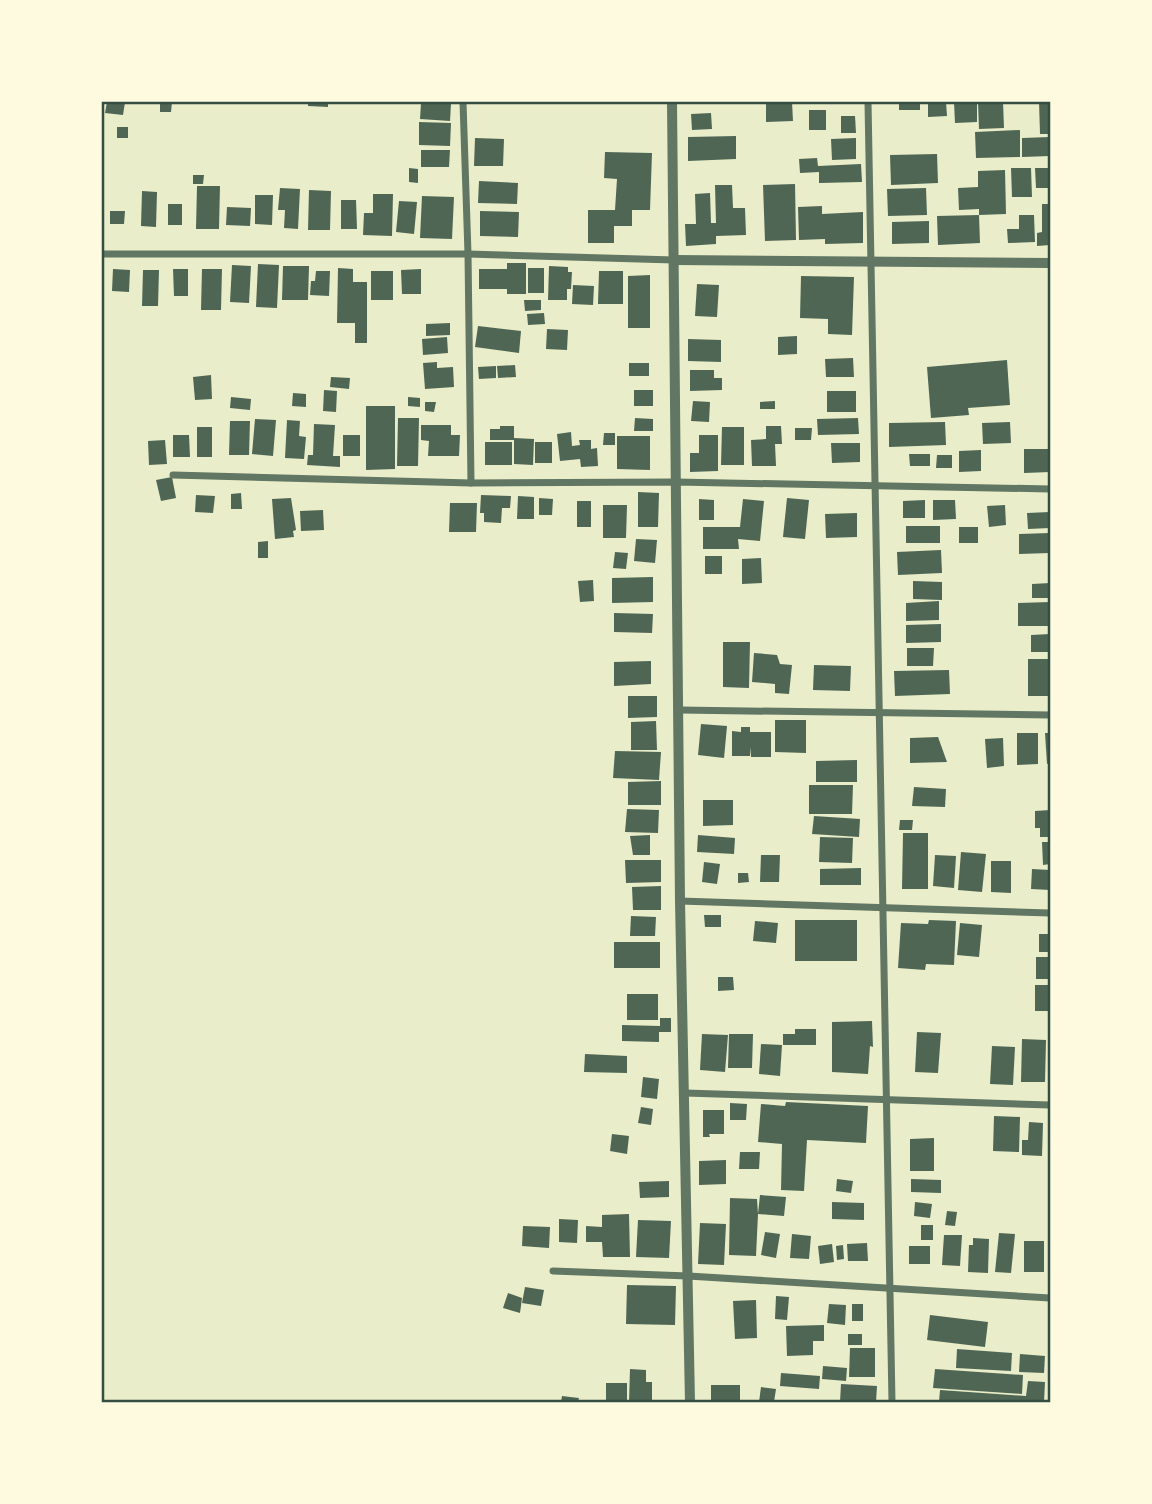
<svg xmlns="http://www.w3.org/2000/svg" width="1152" height="1504" font-family="'Noto Sans',sans-serif">
<style>
.building{fill:#4f6655}
.lines{fill:none;stroke-linecap:round;stroke-linejoin:round}
.minor{stroke:#617663;stroke-width:7}
.tertiary{stroke:#617663;stroke-width:10}
.neatline{fill:none;stroke:#344e41;stroke-width:2.5}
</style>
<rect width="100%" height="100%" fill="#e9edc9"/>
<g class="building">
<polygon points="107,102 125,102 123,115 105,113"/>
<polygon points="160,102 172,102 171,112 160,112"/>
<polygon points="308,102 328,102 328,107 308,106"/>
<polygon points="766,102 792,102 793,121 766,122"/>
<rect x="899" y="102" width="21" height="8"/>
<polygon points="928,102 946,102 947,116 928,117"/>
<polygon points="954,102 977,102 977,122 955,123"/>
<polygon points="978,102 1003,102 1004,128 979,129"/>
<polygon points="1039,102 1050,102 1050,134 1040,134"/>
<polygon points="421,103 451,104 450,121 420,119"/>
<rect x="809" y="110" width="17" height="20"/>
<polygon points="711,113 712,129 692,130 691,114"/>
<polygon points="841,116 855,116 856,133 841,133"/>
<polygon points="419,122 451,123 450,146 419,145"/>
<rect x="117" y="127" width="11" height="11"/>
<polygon points="1020,130 1020,157 976,158 975,132"/>
<polygon points="736,136 736,159 688,161 688,137"/>
<polygon points="1050,137 1050,156 1022,157 1022,138"/>
<polygon points="475,138 504,139 503,166 474,166"/>
<polygon points="856,138 856,159 832,160 831,139"/>
<polygon points="421,150 450,150 449,167 421,167"/>
<polygon points="605,152 652,153 650,210 632,210 632,226 614,226 614,243 588,243 588,210 615,210 617,179 604,178"/>
<polygon points="937,154 938,183 891,185 890,155"/>
<polygon points="817,158 818,166 861,164 862,182 819,183 819,172 800,173 799,159"/>
<polygon points="409,168 418,169 418,183 409,182"/>
<polygon points="1011,168 1031,168 1032,197 1012,197"/>
<polygon points="1035,168 1050,168 1050,188 1036,188"/>
<polygon points="1005,170 1006,214 979,215 979,209 959,210 958,188 978,187 978,171"/>
<polygon points="193,175 204,175 203,184 193,184"/>
<polygon points="479,181 518,183 517,204 478,203"/>
<polygon points="795,184 796,240 765,241 763,185"/>
<polygon points="715,185 732,185 733,208 745,208 746,235 716,236 716,244 686,246 685,224 696,224 695,194 710,193 711,223 716,223"/>
<polygon points="197,186 220,186 219,229 196,229"/>
<polygon points="280,188 300,189 298,229 284,228 285,210 278,210"/>
<polygon points="926,188 927,215 888,216 887,189"/>
<polygon points="309,190 331,191 330,230 308,230"/>
<polygon points="142,191 157,192 156,227 141,226"/>
<polygon points="373,194 393,194 392,236 363,235 364,213 373,213"/>
<polygon points="255,195 273,195 272,225 255,224"/>
<polygon points="422,196 454,197 452,239 420,238"/>
<polygon points="341,200 356,200 357,229 341,229"/>
<polygon points="399,201 417,202 414,234 396,232"/>
<rect x="168" y="204" width="14" height="21"/>
<polygon points="1042,204 1050,204 1050,245 1037,246 1037,233 1042,232"/>
<polygon points="822,206 822,214 863,212 863,243 825,244 825,239 799,240 798,207"/>
<polygon points="227,207 251,208 250,226 226,225"/>
<polygon points="110,211 125,211 124,224 110,224"/>
<polygon points="480,211 519,212 518,237 480,236"/>
<polygon points="979,215 980,243 938,245 937,216"/>
<polygon points="1019,215 1034,215 1035,242 1008,243 1007,229 1019,229"/>
<polygon points="929,221 929,243 892,244 892,222"/>
<polygon points="507,263 526,263 526,294 507,294 507,289 479,289 479,269 507,269"/>
<polygon points="258,264 279,265 277,308 256,307"/>
<polygon points="232,265 251,266 249,303 230,302"/>
<polygon points="283,266 309,266 308,300 282,300"/>
<polygon points="549,266 568,267 568,272 572,272 571,289 567,289 567,300 548,300"/>
<polygon points="338,268 353,269 353,282 367,282 367,343 355,343 355,323 337,323"/>
<rect x="528" y="268" width="16" height="25"/>
<polygon points="113,269 130,270 129,292 112,291"/>
<polygon points="173,269 188,269 188,296 174,296"/>
<polygon points="202,269 222,269 221,310 201,310"/>
<polygon points="421,269 421,294 402,294 401,270"/>
<polygon points="143,270 159,270 158,306 142,306"/>
<polygon points="316,271 330,271 329,296 310,295 311,281 315,281"/>
<rect x="371" y="271" width="22" height="29"/>
<polygon points="599,271 623,271 623,304 598,304"/>
<polygon points="650,275 650,328 628,328 628,276"/>
<polygon points="801,276 854,277 852,335 828,334 828,319 800,318"/>
<polygon points="697,284 719,285 717,317 695,316"/>
<polygon points="573,285 594,286 593,305 572,304"/>
<polygon points="524,300 541,300 541,310 525,311"/>
<polygon points="544,313 545,324 528,325 527,314"/>
<polygon points="450,323 450,335 426,336 426,324"/>
<polygon points="478,326 521,331 519,353 475,347"/>
<polygon points="547,329 568,330 567,350 546,349"/>
<polygon points="797,336 797,354 778,355 778,337"/>
<polygon points="447,337 448,353 423,355 422,339"/>
<polygon points="688,339 721,340 721,362 688,361"/>
<polygon points="853,358 854,377 826,377 825,359"/>
<polygon points="1007,360 1010,405 968,408 969,415 931,418 927,367"/>
<polygon points="437,362 437,368 453,367 454,387 425,389 423,363"/>
<rect x="629" y="363" width="20" height="13"/>
<polygon points="515,365 516,377 498,378 497,366"/>
<polygon points="496,366 496,378 479,379 478,367"/>
<polygon points="690,370 714,370 714,378 722,378 722,390 690,391"/>
<polygon points="211,375 212,399 195,400 193,377"/>
<polygon points="331,377 350,378 349,389 330,387"/>
<polygon points="324,390 337,391 336,412 323,411"/>
<rect x="634" y="390" width="19" height="16"/>
<rect x="827" y="391" width="29" height="21"/>
<polygon points="293,393 306,394 306,407 292,406"/>
<polygon points="231,397 251,399 250,410 230,408"/>
<polygon points="408,397 420,398 420,407 408,406"/>
<polygon points="693,401 710,402 709,422 691,421"/>
<polygon points="775,401 775,409 760,409 760,402"/>
<polygon points="425,402 436,402 434,412 425,411"/>
<polygon points="366,406 395,406 395,469 366,470"/>
<polygon points="398,418 419,418 418,466 397,466"/>
<polygon points="635,418 653,419 653,431 634,431"/>
<polygon points="858,418 859,434 818,435 817,419"/>
<polygon points="255,419 276,420 273,456 252,454"/>
<polygon points="287,420 300,421 299,436 306,437 304,459 285,458"/>
<polygon points="230,421 250,421 249,455 229,455"/>
<polygon points="945,422 946,445 889,447 889,423"/>
<polygon points="1010,422 1011,443 983,444 982,423"/>
<polygon points="314,424 335,425 333,456 340,456 340,467 307,465 308,455 313,455"/>
<polygon points="421,425 451,425 451,435 460,435 459,456 428,456 429,441 421,440"/>
<polygon points="500,426 514,426 514,440 490,440 490,429 500,429"/>
<polygon points="766,426 781,426 782,444 775,444 776,466 752,466 751,440 766,439"/>
<rect x="197" y="427" width="15" height="30"/>
<polygon points="722,427 744,427 744,465 721,465"/>
<polygon points="795,428 812,428 811,440 795,440"/>
<polygon points="571,432 572,446 580,445 579,440 591,440 591,449 597,448 598,466 581,467 580,459 560,461 557,434"/>
<polygon points="604,433 615,433 615,445 603,445"/>
<polygon points="173,435 189,435 190,457 173,457"/>
<rect x="343" y="435" width="17" height="21"/>
<polygon points="699,435 718,435 718,471 690,472 690,453 699,453"/>
<polygon points="617,436 650,436 650,470 617,469"/>
<polygon points="514,438 534,439 533,465 514,464"/>
<polygon points="165,440 167,464 149,465 148,441"/>
<rect x="485" y="442" width="27" height="23"/>
<rect x="535" y="442" width="17" height="21"/>
<polygon points="831,443 860,443 860,462 832,463"/>
<polygon points="1024,449 1050,449 1050,472 1024,473"/>
<polygon points="981,450 981,471 959,472 959,451"/>
<polygon points="909,454 930,454 930,466 910,466"/>
<polygon points="937,455 952,455 952,468 936,468"/>
<polygon points="172,477 176,498 161,501 156,480"/>
<polygon points="638,492 659,493 658,527 638,527"/>
<polygon points="241,493 242,509 231,509 231,494"/>
<polygon points="196,495 215,496 213,513 195,512"/>
<polygon points="481,495 511,496 510,508 502,508 501,523 484,522 484,513 480,513"/>
<polygon points="518,496 534,497 534,519 517,519"/>
<polygon points="291,498 296,530 293,531 294,537 275,539 272,499"/>
<polygon points="539,498 553,499 552,515 539,515"/>
<polygon points="787,498 809,500 805,539 783,537"/>
<polygon points="699,499 714,500 714,520 699,520"/>
<polygon points="743,499 764,501 760,541 738,539 739,549 703,549 703,527 740,527"/>
<polygon points="925,500 925,518 903,518 903,501"/>
<polygon points="933,500 955,500 956,519 933,520"/>
<rect x="577" y="501" width="14" height="26"/>
<polygon points="450,503 477,503 476,532 449,532"/>
<polygon points="603,505 627,505 626,538 603,538"/>
<polygon points="1005,505 1006,525 989,527 987,506"/>
<polygon points="323,510 324,530 301,531 300,511"/>
<polygon points="1050,512 1050,528 1028,529 1027,513"/>
<polygon points="857,513 857,537 826,538 825,514"/>
<rect x="906" y="526" width="34" height="17"/>
<rect x="959" y="527" width="19" height="16"/>
<polygon points="1050,533 1050,553 1019,554 1019,534"/>
<polygon points="636,539 657,540 655,563 634,561"/>
<polygon points="268,541 268,558 258,558 258,542"/>
<polygon points="941,550 942,573 898,575 897,552"/>
<polygon points="615,552 628,553 626,569 613,568"/>
<rect x="705" y="556" width="17" height="18"/>
<polygon points="761,558 762,583 742,584 742,559"/>
<polygon points="653,577 653,602 612,603 612,578"/>
<polygon points="593,580 594,601 580,602 578,581"/>
<polygon points="913,581 942,582 942,600 913,599"/>
<polygon points="1050,583 1050,598 1032,598 1032,584"/>
<polygon points="939,601 939,620 906,621 906,603"/>
<polygon points="1050,602 1050,626 1018,626 1018,603"/>
<polygon points="614,613 653,614 652,633 614,632"/>
<polygon points="941,624 941,642 906,643 906,625"/>
<polygon points="1050,634 1050,652 1031,652 1031,635"/>
<polygon points="723,642 750,642 749,688 723,687"/>
<polygon points="907,648 934,648 933,666 907,666"/>
<polygon points="754,653 777,655 780,664 792,665 789,694 775,693 775,684 752,682"/>
<rect x="1028" y="659" width="22" height="37"/>
<polygon points="651,661 651,684 614,686 614,662"/>
<polygon points="814,665 851,666 850,691 813,690"/>
<polygon points="949,670 950,694 895,696 894,671"/>
<polygon points="628,696 657,696 657,717 628,718"/>
<polygon points="775,720 806,720 806,753 775,752"/>
<polygon points="656,721 657,750 631,750 631,722"/>
<polygon points="701,724 727,726 724,758 698,755"/>
<polygon points="741,727 750,727 750,732 771,732 771,757 751,757 751,747 750,756 732,756 732,731 741,732"/>
<polygon points="1017,733 1038,733 1038,764 1017,765"/>
<polygon points="1045,733 1050,733 1050,763 1047,764"/>
<polygon points="938,737 947,762 910,763 910,738"/>
<polygon points="1003,738 1004,766 987,768 985,739"/>
<polygon points="615,751 661,752 659,780 613,778"/>
<polygon points="857,760 857,782 816,782 816,761"/>
<polygon points="661,781 661,805 628,805 628,782"/>
<polygon points="809,785 853,785 852,814 809,814"/>
<polygon points="914,787 946,789 945,807 912,806"/>
<polygon points="703,800 733,800 733,825 703,826"/>
<polygon points="627,809 659,810 658,833 625,832"/>
<polygon points="1050,810 1050,837 1040,837 1040,828 1035,828 1035,811"/>
<polygon points="814,816 860,819 859,837 812,834"/>
<polygon points="900,820 913,820 912,830 899,830"/>
<polygon points="903,833 928,833 928,889 902,889"/>
<polygon points="650,835 650,855 633,855 630,836"/>
<polygon points="698,835 735,838 734,854 697,852"/>
<polygon points="820,837 853,838 852,863 819,862"/>
<polygon points="1042,842 1050,842 1050,864 1043,865"/>
<polygon points="961,852 986,854 982,892 958,890"/>
<polygon points="761,855 780,855 779,882 760,882"/>
<polygon points="935,855 956,856 954,888 933,886"/>
<polygon points="625,860 661,860 661,882 626,883"/>
<polygon points="991,861 1011,861 1011,893 991,892"/>
<polygon points="704,862 720,864 717,884 702,882"/>
<polygon points="861,868 861,885 820,885 820,869"/>
<polygon points="1032,869 1050,870 1050,890 1031,889"/>
<polygon points="738,873 748,873 749,882 738,883"/>
<polygon points="661,886 661,910 633,910 632,887"/>
<polygon points="704,915 721,915 721,927 705,927"/>
<polygon points="631,916 656,917 655,936 630,936"/>
<rect x="795" y="920" width="62" height="41"/>
<polygon points="929,920 956,921 954,965 926,964 925,970 898,968 901,923 928,924"/>
<polygon points="755,921 778,923 776,943 753,941"/>
<polygon points="960,923 982,925 979,957 957,955"/>
<rect x="1039" y="934" width="11" height="18"/>
<rect x="614" y="942" width="46" height="26"/>
<rect x="1036" y="957" width="14" height="22"/>
<polygon points="718,977 733,977 734,990 718,991"/>
<rect x="1035" y="985" width="15" height="26"/>
<rect x="627" y="994" width="31" height="26"/>
<polygon points="660,1018 671,1018 671,1032 659,1032 659,1042 622,1041 622,1025 660,1026"/>
<polygon points="872,1021 873,1047 870,1046 868,1074 832,1072 832,1022"/>
<polygon points="795,1029 816,1029 816,1045 783,1045 783,1034 795,1034"/>
<polygon points="917,1032 941,1033 938,1073 915,1072"/>
<polygon points="702,1034 728,1035 725,1072 700,1070"/>
<polygon points="729,1034 753,1034 752,1068 728,1068"/>
<polygon points="1022,1039 1046,1040 1045,1082 1021,1082"/>
<polygon points="761,1044 782,1045 780,1076 759,1074"/>
<polygon points="992,1046 1015,1047 1013,1085 990,1084"/>
<polygon points="585,1054 627,1056 627,1073 584,1072"/>
<polygon points="643,1077 659,1079 657,1099 641,1097"/>
<polygon points="786,1102 868,1106 866,1143 807,1140 804,1191 781,1190 782,1144 758,1142 761,1104 785,1106"/>
<polygon points="730,1103 747,1104 746,1120 730,1120"/>
<polygon points="641,1107 653,1109 651,1125 638,1123"/>
<polygon points="703,1110 724,1110 724,1134 709,1134 710,1137 703,1137"/>
<polygon points="994,1116 1020,1117 1019,1152 993,1151"/>
<polygon points="1029,1122 1043,1123 1042,1156 1022,1155 1022,1140 1028,1140"/>
<polygon points="612,1134 629,1136 627,1154 610,1151"/>
<polygon points="934,1138 934,1171 910,1171 910,1139"/>
<polygon points="740,1152 760,1152 759,1169 739,1169"/>
<polygon points="726,1160 726,1184 699,1185 699,1161"/>
<polygon points="837,1179 853,1181 851,1193 836,1191"/>
<polygon points="911,1179 941,1180 941,1193 911,1192"/>
<polygon points="669,1181 669,1197 640,1198 639,1182"/>
<polygon points="760,1195 786,1197 784,1216 758,1214 756,1256 729,1255 730,1198 757,1199 758,1214"/>
<polygon points="832,1202 864,1203 864,1220 832,1219"/>
<polygon points="915,1202 932,1204 930,1218 914,1216"/>
<polygon points="947,1211 957,1212 955,1226 945,1225"/>
<polygon points="629,1214 630,1257 603,1257 602,1242 586,1242 586,1226 602,1227 602,1215"/>
<polygon points="559,1219 578,1220 577,1243 559,1242"/>
<polygon points="638,1220 671,1221 669,1258 636,1257"/>
<polygon points="700,1223 726,1224 724,1265 698,1264"/>
<rect x="921" y="1225" width="12" height="15"/>
<polygon points="523,1226 550,1227 549,1248 522,1246"/>
<polygon points="765,1232 780,1234 776,1258 761,1255"/>
<polygon points="999,1233 1015,1234 1011,1273 995,1272"/>
<polygon points="792,1234 811,1236 809,1259 790,1258"/>
<polygon points="944,1235 962,1235 960,1266 942,1265"/>
<polygon points="973,1238 989,1239 988,1273 968,1272 969,1245 973,1245"/>
<rect x="1024" y="1241" width="20" height="31"/>
<polygon points="867,1243 868,1261 848,1261 847,1244"/>
<polygon points="832,1244 834,1262 820,1264 818,1246"/>
<polygon points="843,1245 844,1259 837,1260 836,1246"/>
<rect x="909" y="1246" width="21" height="18"/>
<polygon points="627,1285 676,1286 675,1325 626,1324"/>
<polygon points="525,1287 544,1290 541,1306 522,1303"/>
<polygon points="508,1293 522,1298 520,1313 503,1308"/>
<polygon points="776,1296 789,1297 787,1320 775,1319"/>
<polygon points="756,1300 757,1338 735,1339 733,1301"/>
<polygon points="829,1304 846,1305 845,1325 827,1323"/>
<rect x="852" y="1304" width="11" height="17"/>
<polygon points="930,1315 988,1322 985,1347 927,1340"/>
<polygon points="824,1325 824,1341 813,1341 813,1355 787,1356 786,1326"/>
<rect x="848" y="1334" width="14" height="11"/>
<polygon points="850,1348 875,1348 875,1377 849,1377"/>
<polygon points="957,1349 1012,1353 1011,1371 956,1368"/>
<polygon points="1020,1354 1045,1356 1044,1373 1019,1372"/>
<polygon points="823,1366 847,1368 846,1381 822,1379"/>
<polygon points="630,1369 646,1370 646,1382 652,1382 652,1402 629,1402"/>
<polygon points="935,1369 1023,1375 1022,1394 933,1388"/>
<polygon points="781,1373 820,1376 819,1389 780,1386"/>
<polygon points="1028,1381 1045,1382 1044,1402 939,1402 940,1390 1026,1396"/>
<rect x="606" y="1383" width="21" height="19"/>
<polygon points="841,1384 877,1386 876,1402 840,1402"/>
<rect x="711" y="1385" width="29" height="17"/>
<polygon points="761,1387 776,1389 774,1402 759,1402"/>
<polygon points="562,1396 579,1398 578,1402 561,1402"/>
</g>
<g class="lines">
<g class="minor">
<polyline points="463,102 468,254 471,483"/>
<polyline points="868,102 892,1402"/>
<polyline points="102,254 468,254 674,260"/>
<polyline points="173,475 471,483 676,482 1050,489"/>
<polyline points="680,710 1050,715"/>
<polyline points="680,901 1050,913"/>
<polyline points="685,1093 1050,1105"/>
<polyline points="553,1271 688,1276 1050,1298"/>
</g>
<g class="tertiary">
<polyline points="672,102 680,901 690,1402"/>
<polyline points="674,260 1050,263"/>
</g>
</g>
<rect width="1152" height="1504" fill="none" stroke="#fefae0" stroke-width="206"/>
<rect x="103" y="103" width="946" height="1298" class="neatline"/>
</svg>
